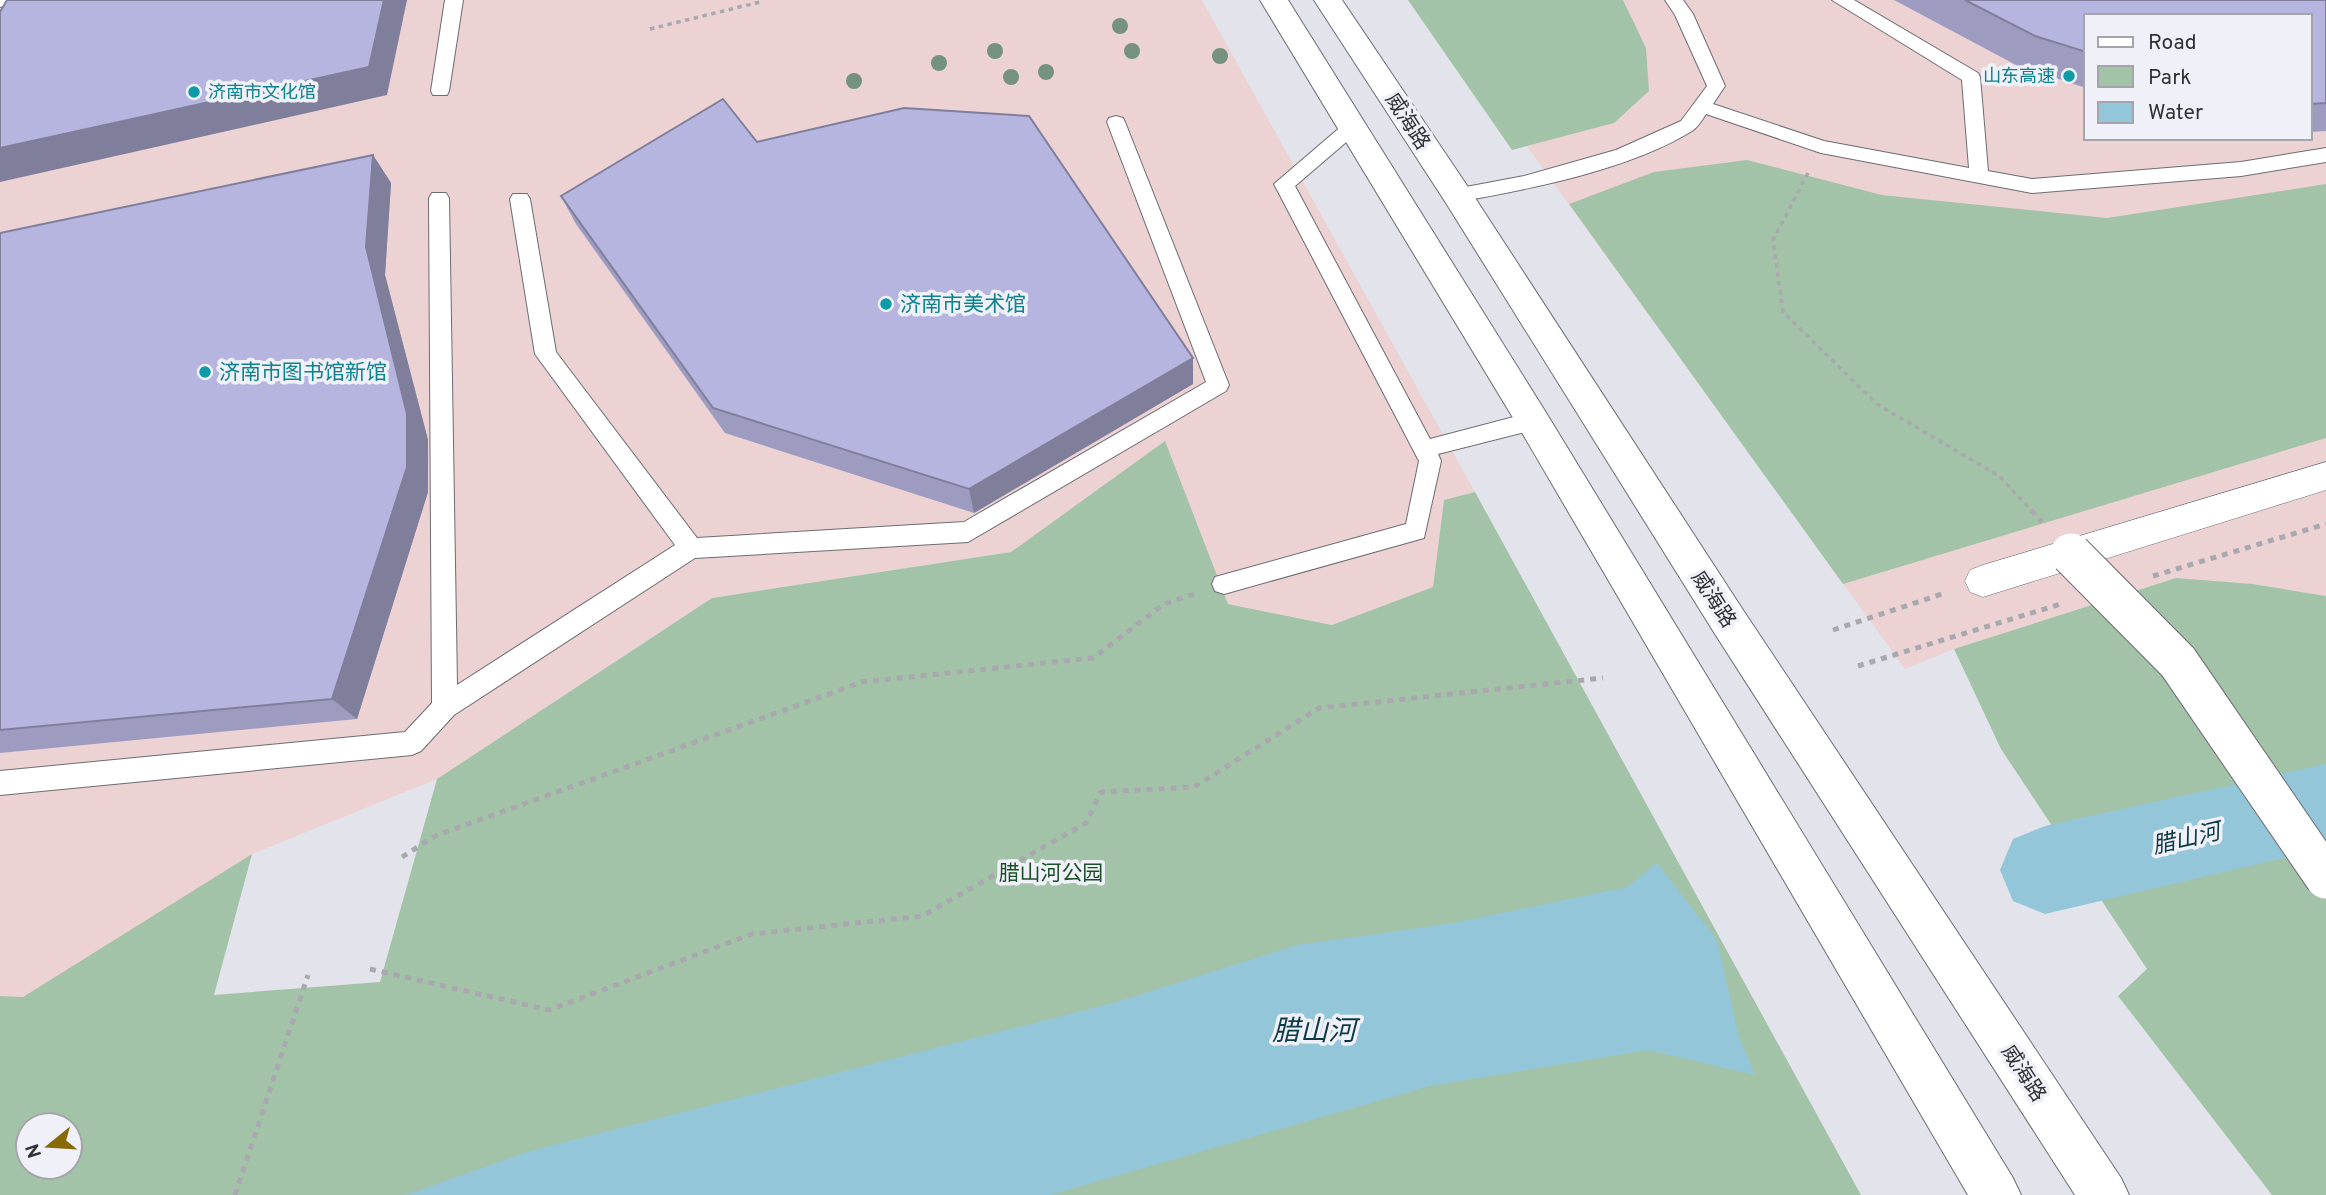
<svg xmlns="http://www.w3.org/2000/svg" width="2326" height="1195" font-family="Overpass,'Noto Sans SC',sans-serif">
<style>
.commercial{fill:#edd2d4;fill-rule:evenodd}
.green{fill:#a3c3a8;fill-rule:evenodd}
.water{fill:#94c6d9}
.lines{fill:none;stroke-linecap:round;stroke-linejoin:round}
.river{fill:#94c6d9;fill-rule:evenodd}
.service-casing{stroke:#6c6c73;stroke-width:2}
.pedestrian-casing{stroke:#6c6c73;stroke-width:1}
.secondary-casing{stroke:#6c6c73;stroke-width:2}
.path-far1{stroke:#a8a8ae;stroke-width:3.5;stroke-dasharray:4.5 4.5;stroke-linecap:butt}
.path{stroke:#a8a8ae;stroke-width:5;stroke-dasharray:6 6;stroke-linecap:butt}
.service{fill:#fff;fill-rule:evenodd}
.pedestrian{fill:#fff;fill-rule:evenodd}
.secondary{fill:#fff;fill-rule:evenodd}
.pedestrian-bridge-casing{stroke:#6c6c73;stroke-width:43;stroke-linecap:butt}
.pedestrian-bridge{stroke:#fff;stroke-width:41}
.tree{fill:#74927f}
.wall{fill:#9d9cc0}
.shaded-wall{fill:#7f7f9c}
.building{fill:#b6b5df;stroke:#7f7f9c;stroke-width:2}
.culture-dot{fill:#0f9aa8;stroke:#f0f0f8;stroke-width:2.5}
.labels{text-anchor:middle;stroke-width:7;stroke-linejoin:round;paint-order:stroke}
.far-culture-label{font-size:18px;fill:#0d838f;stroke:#f0f0f8;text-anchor:end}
.street-label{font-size:21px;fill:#313134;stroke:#f0f0f8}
.culture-label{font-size:21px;fill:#0d838f;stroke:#f0f0f8;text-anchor:start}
.park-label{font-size:21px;fill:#1a5027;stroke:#f0f0f8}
.water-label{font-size:23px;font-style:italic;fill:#0d3a48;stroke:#f0f0f8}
.near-water-label{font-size:28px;font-style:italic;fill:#0d3a48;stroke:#f0f0f8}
</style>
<rect width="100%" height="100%" fill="#e3e3eb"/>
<g class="commercial">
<polygon points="0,0 1202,0 1475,492 1444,500 1433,587 1333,625 1228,604 1164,442 1011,552 712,598 437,779 252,854 23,998 0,996"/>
<path d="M1421,0H2326V596L2253,584L2176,578L1954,649L1905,669ZM2086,16H2310V138H2086Z"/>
</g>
<g class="green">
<polygon points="1408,0 1623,0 1646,48 1649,91 1614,123 1512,150"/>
<polygon points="1747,160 1882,195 2107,218 2326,184 2326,438 1843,584 1569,204 1654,172"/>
<path d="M1165,441L1228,604L1332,625L1433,587L1444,500L1475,492L1861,1195H0V996L23,997L252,854L214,995L380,982L437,779L712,598L1011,552ZM28,1125H70V1167H28Z"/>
<polygon points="2176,578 2253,584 2326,596 2326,1195 2272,1195 2118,996 2147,969 2001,749 1954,649"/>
</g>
<polygon class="water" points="1657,863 1717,940 1739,1037 1755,1075 1648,1050 1430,1086 1050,1195 406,1195 530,1151 1113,1003 1297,945 1454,923 1627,887"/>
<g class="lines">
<polygon class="river" points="2326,764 2326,848 2045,914 2013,901 2000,870 2013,839 2045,826"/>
<defs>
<g id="service">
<polygon points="0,0 10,0 6,6 0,7"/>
<polygon points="445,0 463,0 449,91 447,95 433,95 431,91"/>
<path d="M1665,0H1683L1693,14L1725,86L1713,104L1824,141L1969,168L1962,80L1832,0H1854L1978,73L1980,77L1988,171L2032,179L2241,162L2326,148V162L2241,176L2032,193L1821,153L1706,114C1702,120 1698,127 1692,131C1629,170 1530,189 1457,202L1450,200L1447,195L1450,190L1524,176L1616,150L1681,121L1707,86L1675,15Z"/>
<polygon points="1116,116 1123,118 1125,122 1229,385 1226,391 968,542 695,558 454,715 421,751 412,755 0,795 0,771 405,732 432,703 429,198 432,193 446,193 449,198 457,685 675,545 535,354 510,199 513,194 527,194 530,199 556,352 697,538 964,522 1206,382 1107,122 1109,118"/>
<polygon points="1351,122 1358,124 1361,128 1358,132 1295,186 1430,439 1533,412 1541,415 1544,421 1541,427 1533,430 1438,454 1441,461 1424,538 1224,594 1215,591 1212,584 1215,577 1406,524 1419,461 1274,184 1344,124"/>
</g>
<polygon id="pedestrian" points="2326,462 2326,490 1983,597 1970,592 1965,581 1970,570 1983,565"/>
<g id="secondary">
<polygon points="1260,0 1288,0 1545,411 2013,1178 2021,1195 1968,1195 1521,431"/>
<polygon points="1314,0 1342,0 1468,187 1743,610 2121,1178 2129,1195 2075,1195 1715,634 1446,203"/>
</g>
</defs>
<use href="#service" class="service-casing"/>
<use href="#pedestrian" class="pedestrian-casing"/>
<use href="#secondary" class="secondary-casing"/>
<g class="path-far1">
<polyline points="650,29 760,2"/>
<polyline points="1808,173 1773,240 1783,312 1877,404 1999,476 2033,512"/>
</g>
<g class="path">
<polyline points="2031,510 2042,522"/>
<polyline points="2153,576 2326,524"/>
<polyline points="1833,630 1945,593"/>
<polyline points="1858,666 2061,604"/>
<polyline points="402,857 435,836 862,682 1093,658 1164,604 1194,594"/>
<polyline points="370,969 549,1010 752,934 922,916 1086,823 1101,792 1194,787 1319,708 1603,678"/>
<polyline points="235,1195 308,975"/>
</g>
<use href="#service" class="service"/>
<use href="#pedestrian" class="pedestrian"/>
<use href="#secondary" class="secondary"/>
<defs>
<polyline id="pedestrian-bridge" points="2071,554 2178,662 2326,878"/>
</defs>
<use href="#pedestrian-bridge" class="pedestrian-bridge-casing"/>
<use href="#pedestrian-bridge" class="pedestrian-bridge"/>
</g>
<g class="tree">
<circle cx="1120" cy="26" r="8"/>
<circle cx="995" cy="51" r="8"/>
<circle cx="1132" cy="51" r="8"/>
<circle cx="1220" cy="56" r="8"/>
<circle cx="939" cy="63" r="8"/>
<circle cx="1046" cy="72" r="8"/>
<circle cx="1011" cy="77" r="8"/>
<circle cx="854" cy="81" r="8"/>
</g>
<g class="wall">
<polygon points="1894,0 2326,0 2326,131 2310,132 2310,16 2086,16 2086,88 2016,65"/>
<polygon points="757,142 1193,358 1193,384 974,513 725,433 576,224 561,196"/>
<polygon points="373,155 391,183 385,275 428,440 428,492 357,719 0,753 0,233"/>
</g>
<g class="shaded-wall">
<polygon points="384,0 407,0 387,95 0,182 0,148"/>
<polygon points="373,155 391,183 385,275 428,440 428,492 357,719 332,699"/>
<polygon points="1193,358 1193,384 974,513 969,489"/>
</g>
<g class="building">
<polygon points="7,0 384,0 369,67 0,148 0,12"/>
<polygon points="1965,0 2326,0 2326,103 2310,104 2310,16 2086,16 2086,52 2035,36"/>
<polygon points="723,99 757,142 904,108 1029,116 1193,358 969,489 713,408 561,196"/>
<polygon points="373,155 366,247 407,414 407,467 332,699 0,730 0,233"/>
</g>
<g class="culture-dot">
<circle cx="2069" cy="76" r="7"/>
<circle cx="194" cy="92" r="7"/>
<circle cx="886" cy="304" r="7"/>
<circle cx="205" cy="372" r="7"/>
</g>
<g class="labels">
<g class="far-culture-label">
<text x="2055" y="82">山东高速</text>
<text x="208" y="98" text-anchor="start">济南市文化馆</text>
</g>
<g class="street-label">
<text transform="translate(1408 121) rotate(57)" y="7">威海路</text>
<text transform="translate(1714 599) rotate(57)" y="7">威海路</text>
<text transform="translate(2024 1073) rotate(57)" y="7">威海路</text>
</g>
<g class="culture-label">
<text x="900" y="311">济南市美术馆</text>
<text x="219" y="379">济南市图书馆新馆</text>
</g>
<g class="park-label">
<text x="1051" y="880">腊山河公园</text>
</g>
<g class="water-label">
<text transform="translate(2186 838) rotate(-13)" y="8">腊山河</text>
</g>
<g class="near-water-label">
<text x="1314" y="1040">腊山河</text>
</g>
</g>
<rect x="2084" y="14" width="228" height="126" fill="#f0f0f8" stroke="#a4a4aa" stroke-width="2"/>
<rect x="2098" y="37" width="35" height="10" fill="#ffffff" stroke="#a4a4aa" stroke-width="2"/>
<text x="2148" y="49" font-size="21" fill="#313134">Road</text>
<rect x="2098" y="66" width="35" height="21" fill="#a3c3a8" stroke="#a4a4aa" stroke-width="2"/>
<text x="2148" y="84" font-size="21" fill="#313134">Park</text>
<rect x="2098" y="102" width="35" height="21" fill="#94c6d9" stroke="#a4a4aa" stroke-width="2"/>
<text x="2148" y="119" font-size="21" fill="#313134">Water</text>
<g transform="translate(49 1146) rotate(252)"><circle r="33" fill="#f0f0f8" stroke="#a4a4aa" stroke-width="2"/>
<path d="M0-5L12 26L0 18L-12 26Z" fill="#876905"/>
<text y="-10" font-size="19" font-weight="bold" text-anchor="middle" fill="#313134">N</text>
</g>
</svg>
